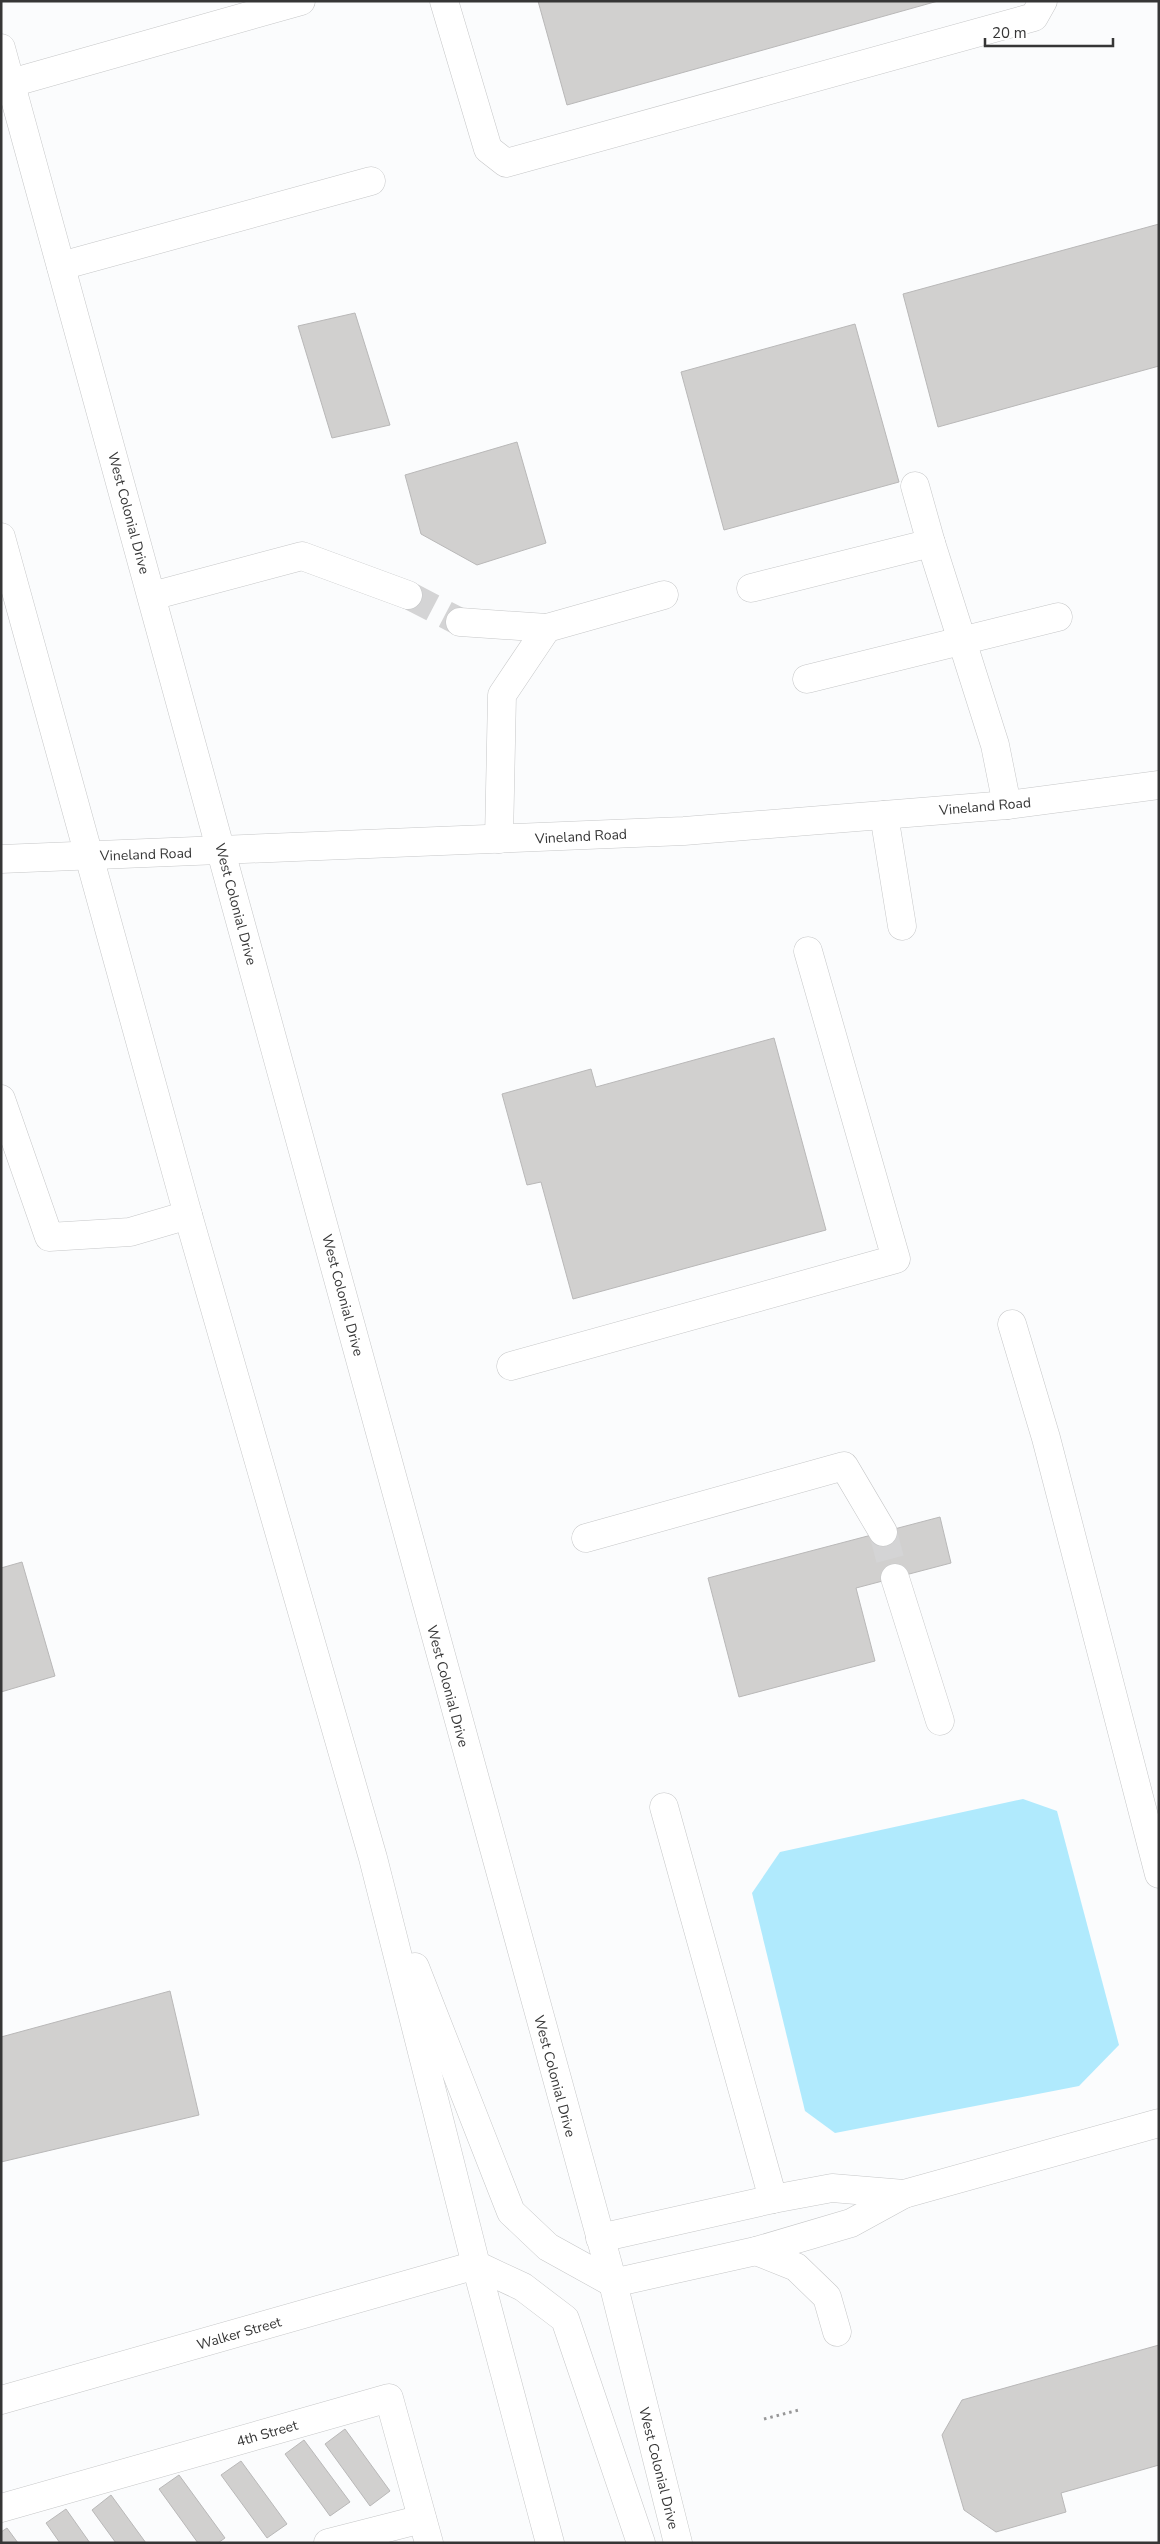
<svg xmlns="http://www.w3.org/2000/svg" width="1160" height="2544" font-family="'Nunito Sans',sans-serif">
<style>
.water{fill:#b0eafd}
.building{fill:#d1d0cf;stroke:#b9b8b8}
.lines{fill:none;stroke-linecap:round;stroke-linejoin:round}
.minor-tunnel{stroke:#d4d4d5;stroke-width:28;stroke-dasharray:28 14;stroke-linecap:butt}
.minor-casing{stroke:#c6c7c8;stroke-width:29}
.major-casing{stroke:#c6c7c8;stroke-width:29}
.highway-casing{stroke:#c6c7c8;stroke-width:29}
.path{stroke:#979798;stroke-width:3;stroke-dasharray:2.5 4;stroke-linecap:butt}
.minor{stroke:#fff;stroke-width:28}
.major{stroke:#fff;stroke-width:28}
.highway{stroke:#fff;stroke-width:28}
.labels{text-anchor:middle;stroke-width:5;stroke-linejoin:round;paint-order:stroke}
.street-label{font-size:14px;fill:#363636;stroke:#fff}
</style>
<rect width="100%" height="100%" fill="#fbfcfd"/>
<polygon class="water" points="1023,1799 1057,1811 1119,2045 1079,2086 835,2133 805,2111 752,1893 780,1852"/>
<g class="building">
<polygon points="538,1 938,1 567,105"/>
<polygon points="1159,224 1159,366 938,427 903,294"/>
<polygon points="355,313 390,425 332,438 298,326"/>
<polygon points="855,324 899,482 724,530 681,372"/>
<polygon points="517,442 546,543 477,565 421,534 405,475"/>
<polygon points="774,1038 826,1230 573,1299 541,1182 527,1185 502,1094 591,1069 596,1087"/>
<polygon points="940,1517 951,1563 856,1588 875,1661 739,1697 708,1578"/>
<polygon points="22,1562 55,1676 1,1692 1,1568"/>
<polygon points="170,1991 199,2115 1,2162 1,2037"/>
<polygon points="1159,2345 1159,2465 1061,2493 1066,2512 996,2532 964,2510 942,2435 962,2400"/>
<polygon points="345,2429 390,2491 370,2506 325,2444"/>
<polygon points="304,2440 350,2502 330,2516 285,2454"/>
<polygon points="241,2461 287,2524 267,2538 221,2475"/>
<polygon points="179,2475 225,2538 218,2543 198,2543 159,2489"/>
<polygon points="111,2495 146,2543 116,2543 92,2510"/>
<polygon points="66,2509 90,2543 60,2543 46,2523"/>
<polygon points="7,2528 18,2543 1,2543 1,2532"/>
</g>
<g class="lines">
<g class="minor-tunnel">
<polyline points="408,595 460,622"/>
<polyline points="883,1532 895,1578"/>
</g>
<defs>
<g id="minor">
<polyline points="444,1 488,149 506,163 1034,17 1043,1"/>
<polyline points="11,83 301,1"/>
<polyline points="61,266 371,181"/>
<polyline points="915,486 931,543"/>
<polyline points="751,588 931,543 995,745 1007,805"/>
<polyline points="152,596 302,556 408,595"/>
<polyline points="460,622 547,628 664,595"/>
<polyline points="807,679 1058,617"/>
<polyline points="884,815 902,926"/>
<polyline points="499,839 502,695 547,628"/>
<polyline points="1,1099 49,1237 130,1232 188,1215"/>
<polyline points="1012,1324 1046,1438 1159,1874"/>
<polyline points="511,1366 896,1259 808,951"/>
<polyline points="586,1538 844,1466 883,1532"/>
<polyline points="895,1578 940,1721"/>
<polyline points="664,1807 773,2199"/>
<polyline points="600,2238 773,2199 832,2188 904,2194"/>
<polyline points="756,2251 796,2267 827,2297 837,2332"/>
<polyline points="613,2283 756,2251 851,2223 904,2194 1159,2123"/>
<polyline points="1,2400 476,2265"/>
<polyline points="1,2508 389,2398 429,2543"/>
<polyline points="328,2543 422,2519"/>
</g>
<polyline id="major" points="1,859 684,831 1007,805 1159,785"/>
<g id="highway">
<polyline points="1,48 613,2283 678,2543"/>
<polyline points="1,537 188,1215 373,1858 476,2265 550,2543"/>
<polyline points="415,1967 511,2212 548,2247 613,2283"/>
<polyline points="476,2265 523,2287 565,2319 641,2543"/>
</g>
</defs>
<use href="#minor" class="minor-casing"/>
<use href="#major" class="major-casing"/>
<use href="#highway" class="highway-casing"/>
<polyline class="path" points="764,2419 799,2410"/>
<use href="#minor" class="minor"/>
<use href="#major" class="major"/>
<use href="#highway" class="highway"/>
</g>
<g class="labels">
<g class="street-label">
<text transform="translate(129 513) rotate(75)" y="5">West Colonial Drive</text>
<text transform="translate(985 806) rotate(-5)" y="5">Vineland Road</text>
<text transform="translate(581 836) rotate(-3)" y="5">Vineland Road</text>
<text transform="translate(146 854) rotate(-2)" y="5">Vineland Road</text>
<text transform="translate(236 904) rotate(75)" y="5">West Colonial Drive</text>
<text transform="translate(343 1295) rotate(75)" y="5">West Colonial Drive</text>
<text transform="translate(448 1686) rotate(75)" y="5">West Colonial Drive</text>
<text transform="translate(555 2076) rotate(75)" y="5">West Colonial Drive</text>
<text transform="translate(239 2333) rotate(-16)" y="5">Walker Street</text>
<text transform="translate(267 2433) rotate(-16)" y="5">4th Street</text>
<text transform="translate(659 2468) rotate(76)" y="5">West Colonial Drive</text>
</g>
</g>
<rect width="1160" height="2544" fill="none" stroke="#363636" stroke-width="5"/>
<path d="M985 38v8h128v-8" fill="none" stroke="#363636" stroke-width="2.5"/>
<text x="992" y="38" font-size="15" fill="#363636" stroke="#ffffff" stroke-width="4" paint-order="stroke">20 m</text>
</svg>
